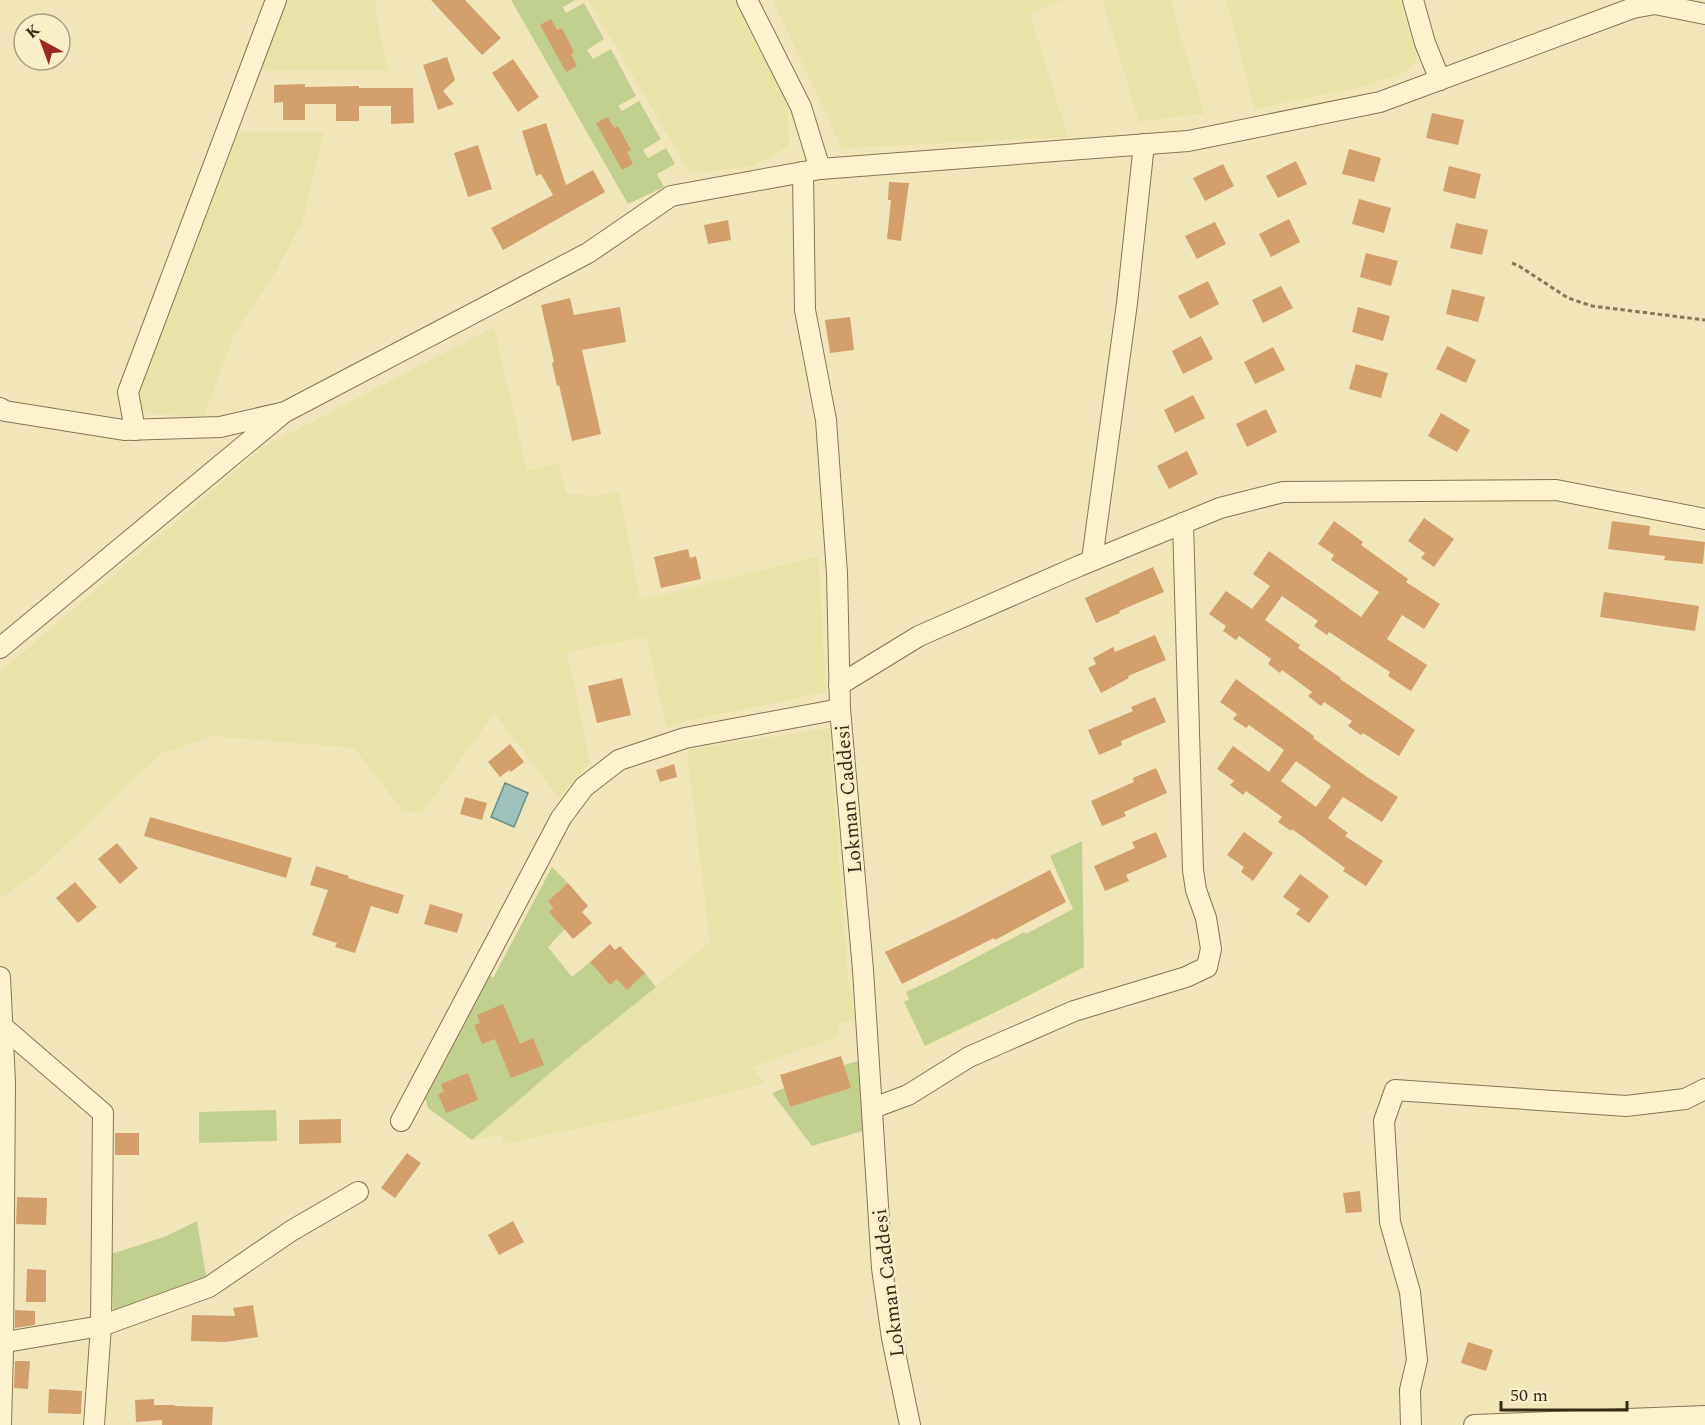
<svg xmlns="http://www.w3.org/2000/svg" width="1705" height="1425" font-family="Spectral,serif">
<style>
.farmland{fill:#e8e3a6}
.green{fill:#c2d08d}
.water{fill:#9ec1ba;stroke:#668f88;stroke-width:1.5}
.building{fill:#d3a06b;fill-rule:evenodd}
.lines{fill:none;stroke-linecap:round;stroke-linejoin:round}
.minor-casing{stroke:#897453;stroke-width:22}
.path{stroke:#897453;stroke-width:3;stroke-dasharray:4.5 3;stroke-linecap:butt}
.minor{stroke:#fcf2cd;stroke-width:20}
.labels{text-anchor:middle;stroke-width:5;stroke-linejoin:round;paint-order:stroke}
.street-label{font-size:20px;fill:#362a19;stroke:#f8efc9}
</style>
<rect width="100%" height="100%" fill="#f1e6b9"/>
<g class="farmland">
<polygon points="286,0 375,0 377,19 388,70 259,71"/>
<polygon points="588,0 735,0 787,104 789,146 752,166 691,174"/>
<polygon points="773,0 1064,0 1030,14 1068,137 842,148"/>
<polygon points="1103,0 1170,0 1204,114 1187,115 1139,122"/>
<polygon points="1226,0 1400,0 1417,59 1406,72 1360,87 1255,109"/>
<polygon points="235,132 324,132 303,220 276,271 235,332 203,418 141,412 137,392"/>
<polygon points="494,327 527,471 558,463 566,494 595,496 619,491 640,600 818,556 826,692 686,721 667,728 646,637 567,652 590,762 559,798 494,713 422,813 403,811 354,748 212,736 160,754 35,874 0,899 0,672 262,448"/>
<polygon points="829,728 848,977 855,1020 838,1024 839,1036 752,1067 765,1083 636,1116 503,1144 503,1135 472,1140 563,1062 710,942 687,750"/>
</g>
<g class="green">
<polygon points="511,0 575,0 563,7 566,13 584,3 604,39 587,50 593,59 611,49 636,96 618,106 622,111 639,101 661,139 643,150 648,158 666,148 675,164 657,174 664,187 628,204"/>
<polygon points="1082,841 1084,967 1012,1004 925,1046 904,1002 909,999 906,992 943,975 1024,932 1026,934 1073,909 1050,856"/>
<polygon points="552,867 568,883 548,901 553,908 549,912 565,929 548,947 572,977 590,962 610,985 617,979 645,973 656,987 563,1062 472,1140 428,1108 423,1092 488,974 493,978"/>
<polygon points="858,1061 863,1131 812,1146 772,1093 784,1088 790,1107 850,1088 844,1065"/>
<polygon points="276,1110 277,1141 199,1143 199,1112"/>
<polygon points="197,1221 206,1276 169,1293 113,1311 111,1254 164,1237"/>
</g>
<polygon class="water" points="505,783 528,793 514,827 491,817"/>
<g class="building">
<polygon points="431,0 465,0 501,38 482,55"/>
<polygon points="551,19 557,30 562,28 574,52 571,54 577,66 566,72 540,25"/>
<polygon points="447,57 455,80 443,91 454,104 438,110 423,65"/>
<polygon points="513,59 539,97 518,112 492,73"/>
<polygon points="305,84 305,87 359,86 359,88 413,88 414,123 391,124 391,106 359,106 359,121 336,121 336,104 305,104 305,120 283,120 283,102 274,103 274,85"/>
<polygon points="1432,113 1464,120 1458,145 1426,138"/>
<polygon points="608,117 614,128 618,126 631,150 627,152 633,164 622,170 596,123"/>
<polygon points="546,123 566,185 593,170 605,192 503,250 491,228 553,195 541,174 536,176 522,131"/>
<polygon points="478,145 492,189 468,197 454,153"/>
<polygon points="1349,149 1381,158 1374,182 1342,174"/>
<polygon points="1296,161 1307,184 1278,198 1266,176"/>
<polygon points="1223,164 1234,186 1205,201 1193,178"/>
<polygon points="1449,166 1481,174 1475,199 1443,191"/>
<polygon points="889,182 909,183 901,241 887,239 891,200 888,200"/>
<polygon points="1359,199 1391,208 1384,233 1352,224"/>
<polygon points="1289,219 1300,242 1271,257 1259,234"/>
<polygon points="728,220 731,240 708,244 704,225"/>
<polygon points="1215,222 1226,244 1197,259 1185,236"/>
<polygon points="1456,223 1488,230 1482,255 1450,248"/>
<polygon points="1366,253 1398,261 1391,286 1360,277"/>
<polygon points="1208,281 1219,304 1190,319 1178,296"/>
<polygon points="1281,286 1293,308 1263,323 1252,300"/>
<polygon points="1452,289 1485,297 1478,322 1446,314"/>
<polygon points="570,298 574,315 620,307 626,342 582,350 601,434 572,441 559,385 557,386 552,363 554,362 541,305"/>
<polygon points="1358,307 1390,316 1383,341 1352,332"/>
<polygon points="850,317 854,350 830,353 825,320"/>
<polygon points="1201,336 1213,359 1183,374 1172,351"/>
<polygon points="1447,346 1476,360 1466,383 1436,369"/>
<polygon points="1273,347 1285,370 1255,384 1244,362"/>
<polygon points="1356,364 1388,373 1381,398 1349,389"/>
<polygon points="1193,395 1205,418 1175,433 1164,410"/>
<polygon points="1266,409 1277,432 1247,447 1236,424"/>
<polygon points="1441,413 1470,430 1457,452 1428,436"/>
<polygon points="1187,451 1198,474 1169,489 1157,466"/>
<polygon points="1424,518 1454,539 1434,567 1421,558 1425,553 1408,541"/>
<polygon points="1334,521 1363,542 1361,545 1408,579 1406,582 1440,604 1424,629 1402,615 1387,639 1427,665 1411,691 1388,676 1390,672 1329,632 1327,635 1314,626 1318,621 1282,596 1265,620 1300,645 1298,648 1341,678 1340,679 1415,730 1399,756 1363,733 1361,735 1348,726 1352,721 1324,702 1321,706 1308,696 1312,692 1282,670 1280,673 1268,664 1271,659 1239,636 1236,640 1223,631 1226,626 1209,614 1226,591 1252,609 1270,586 1253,574 1269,551 1361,617 1379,592 1331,560 1334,555 1318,544"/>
<polygon points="1612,521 1650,526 1649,535 1705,542 1703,564 1664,560 1665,556 1608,549"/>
<polygon points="688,549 690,558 696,556 701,579 661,588 654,557"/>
<polygon points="1153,567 1164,592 1119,611 1120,613 1096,623 1085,598"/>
<polygon points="1604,592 1699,606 1695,631 1600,617"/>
<polygon points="1155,635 1166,660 1128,676 1129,678 1101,693 1088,668 1096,664 1093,658 1113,647 1115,652"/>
<polygon points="622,678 631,715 597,723 588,686"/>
<path d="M1236,679L1314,736L1313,738L1367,777L1398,797L1382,822L1343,797L1328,818L1348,833L1345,836L1383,861L1366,886L1343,871L1345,868L1292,829L1291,831L1278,822L1282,817L1246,791L1243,795L1230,785L1234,781L1217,769L1233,746L1269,772L1284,750L1249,725L1246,728L1233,719L1237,714L1220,702ZM1296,761L1331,786L1316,807L1281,781Z"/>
<polygon points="1155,697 1166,722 1121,741 1122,745 1099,755 1088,730 1133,711 1131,707"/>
<polygon points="510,744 524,762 511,772 509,770 500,777 488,762"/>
<polygon points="674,764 677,777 660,782 656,770"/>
<polygon points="1156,768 1167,793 1124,812 1126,816 1102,826 1091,801 1134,782 1133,778"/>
<polygon points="465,797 487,803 482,820 460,814"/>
<polygon points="150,817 292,858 286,878 144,836"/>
<polygon points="1156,832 1167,857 1126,875 1129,881 1105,891 1094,866 1135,848 1132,842"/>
<polygon points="1244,832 1273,853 1253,881 1241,872 1244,867 1227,855"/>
<polygon points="117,843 138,868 120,884 98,859"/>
<polygon points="316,866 349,876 348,878 404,895 398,914 371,906 355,953 335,947 337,943 312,935 328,890 310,885"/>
<polygon points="1050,870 1066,902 995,940 994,938 902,984 885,952 959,917"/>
<polygon points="1300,874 1329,896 1309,923 1296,914 1300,909 1283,897"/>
<polygon points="75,882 97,907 78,923 56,898"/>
<polygon points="568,883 588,906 582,912 592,923 573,939 549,912 553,908 548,901"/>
<polygon points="430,904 463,914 457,933 424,924"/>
<polygon points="610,944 615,950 620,946 645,973 627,990 617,979 610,985 590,962"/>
<polygon points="503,1004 520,1044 533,1038 544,1065 511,1078 495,1039 482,1044 474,1025 480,1023 477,1015"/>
<polygon points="841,1056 851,1088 790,1107 780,1075"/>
<polygon points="468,1073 478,1100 446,1113 438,1094 444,1092 441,1084"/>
<polygon points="341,1119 341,1143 299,1144 299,1120"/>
<rect x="115" y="1133" width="24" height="22"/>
<polygon points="407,1153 421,1163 395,1198 381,1188"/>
<polygon points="1360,1191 1362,1212 1346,1213 1343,1193"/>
<polygon points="17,1197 47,1198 46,1225 16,1224"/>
<polygon points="513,1221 524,1242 499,1255 488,1235"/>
<polygon points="27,1269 46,1270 46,1302 26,1302"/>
<polygon points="253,1305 258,1337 226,1342 191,1341 192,1315 235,1316 233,1308"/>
<polygon points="15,1310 35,1311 35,1325 15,1328"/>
<polygon points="1468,1342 1493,1350 1486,1371 1461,1363"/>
<polygon points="15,1361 30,1361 28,1389 14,1388"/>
<polygon points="49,1389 82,1391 81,1414 48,1413"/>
<polygon points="154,1399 154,1405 175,1405 175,1406 213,1407 212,1425 162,1425 162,1420 136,1422 135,1400"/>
</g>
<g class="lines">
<defs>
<g id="minor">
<polyline points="747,0 801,107 820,169"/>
<polyline points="1413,0 1425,43 1440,80"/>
<polyline points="803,172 805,310 826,420 837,573 840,709 863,970 882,1268 892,1338 910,1425"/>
<polyline points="0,408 5,411 124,430 220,427 285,412 588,253 671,196 820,169 1188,141 1380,102 1633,8 1655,4 1705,14"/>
<polyline points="135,430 128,392 276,0"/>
<polyline points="1092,560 1127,303 1144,144"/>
<polyline points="0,648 281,415"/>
<polyline points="839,685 919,636 1079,566 1220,508 1283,492 1556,490 1705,519"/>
<polyline points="0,977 5,1082 3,1351 1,1425"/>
<polyline points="2,1026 103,1113 101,1326 94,1425"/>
<polyline points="873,1108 908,1095 969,1057 1074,1011 1186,977 1207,967 1211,949 1206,918 1196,890 1193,870 1183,523"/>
<polyline points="401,1121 561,818 584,787 619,760 685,738 840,709"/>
<polyline points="0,1343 101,1326 209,1287 291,1231 358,1192"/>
<polyline points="1411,1425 1410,1390 1417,1360 1410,1292 1390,1222 1384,1121 1395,1090 1626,1106 1685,1099 1705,1089"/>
<polyline points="1474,1425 1705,1416"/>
</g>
</defs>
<use href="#minor" class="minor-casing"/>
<polyline class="path" points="1512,263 1519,266 1568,298 1592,306 1705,320"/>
<use href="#minor" class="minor"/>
</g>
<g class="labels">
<g class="street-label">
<text transform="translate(848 799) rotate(-95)" y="7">Lokman Caddesi</text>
<text transform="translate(888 1283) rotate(-97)" y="7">Lokman Caddesi</text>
</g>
</g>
<g transform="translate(42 42) rotate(319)"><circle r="28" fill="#f8efc9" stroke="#aaa083" stroke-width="1.5"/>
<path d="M0-4.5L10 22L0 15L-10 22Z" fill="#9d281e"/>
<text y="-9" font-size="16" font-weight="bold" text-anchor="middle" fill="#362a19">K</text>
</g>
<path d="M1501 1401v9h126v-9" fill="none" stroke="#362a19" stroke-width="3"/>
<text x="1510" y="1401" font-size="18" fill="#362a19" stroke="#f8efc9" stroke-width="4.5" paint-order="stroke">50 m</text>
</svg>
